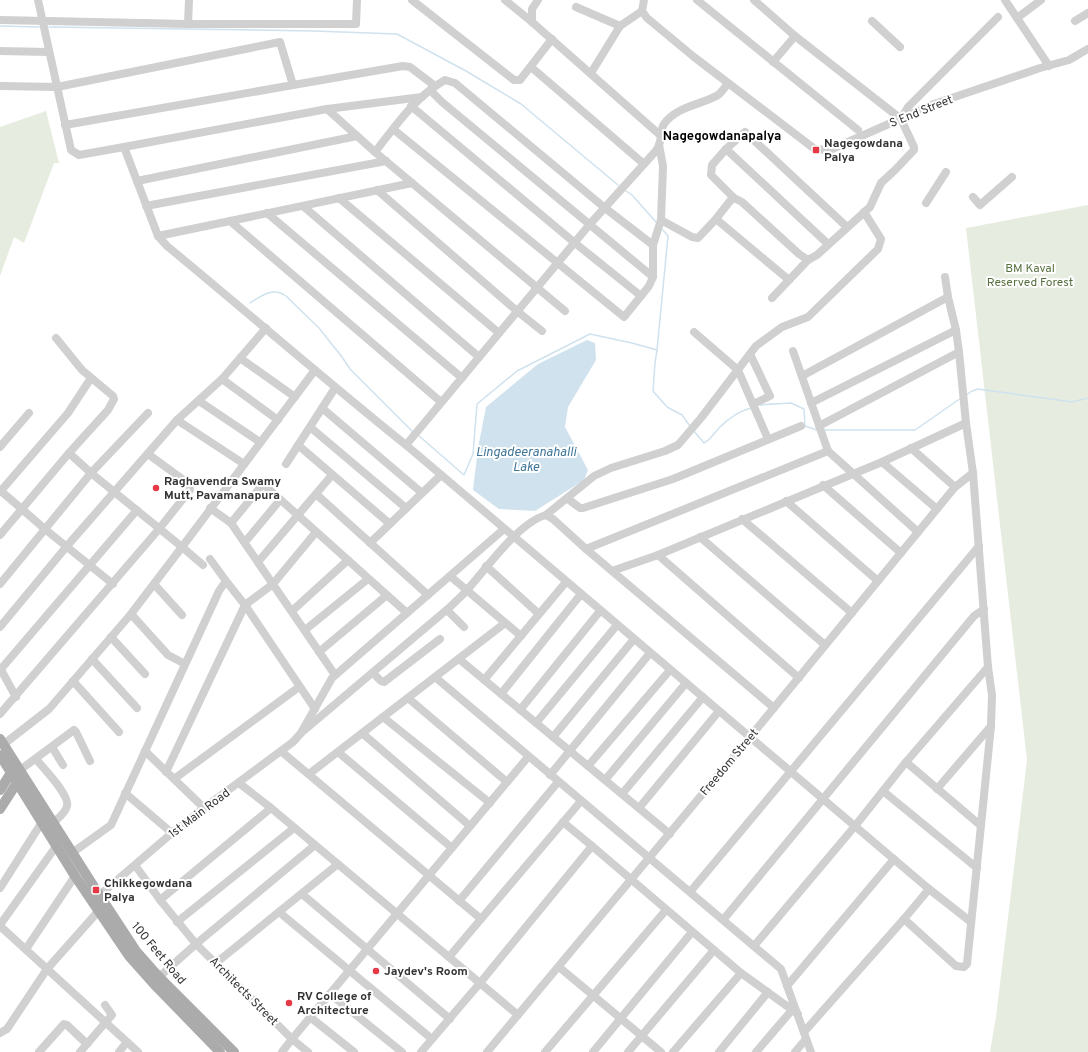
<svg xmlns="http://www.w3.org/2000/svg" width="1088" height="1052" font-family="Overpass,sans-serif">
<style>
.green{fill:#e6ecdf}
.water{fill:#cfe2ee}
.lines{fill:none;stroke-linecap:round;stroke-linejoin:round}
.stream{stroke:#cfe2ee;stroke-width:1.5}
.minor{stroke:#d0d0d0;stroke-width:8}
.major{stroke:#ababab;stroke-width:10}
.poi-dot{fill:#e63946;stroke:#fff;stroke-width:1.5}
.labels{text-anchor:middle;stroke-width:4;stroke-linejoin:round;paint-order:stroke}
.street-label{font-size:12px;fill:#333;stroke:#fff}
.poi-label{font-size:12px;font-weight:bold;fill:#333;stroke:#fff;text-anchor:start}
.park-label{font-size:12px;fill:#56703f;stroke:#fff}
.neighbourhood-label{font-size:13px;font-weight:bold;fill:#000;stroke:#fff}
.water-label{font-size:13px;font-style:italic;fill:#3f7597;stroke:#fff}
</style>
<rect width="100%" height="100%" fill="#fff"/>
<g class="green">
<polygon points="46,111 59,163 54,163 24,243 14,237 0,276 0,127"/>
<polygon points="1088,205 1088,1052 990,1052 996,1017 1027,760 966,228"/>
</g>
<polygon class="water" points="587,340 595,343 596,360 568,407 565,427 588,470 584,480 535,511 499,509 473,490 478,448 486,407 538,364"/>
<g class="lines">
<g class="stream">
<polyline points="0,26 39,27"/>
<polyline points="49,27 314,31 397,34 466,71 521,104 618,185"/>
<polyline points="626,191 632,195 656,222"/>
<path d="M250,303C262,295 273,287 286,296L319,328L342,357L350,369L413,432"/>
<polyline points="657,350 668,236 663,230"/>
<polyline points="966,395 972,391 978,389 1072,402 1088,398"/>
<polyline points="760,405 791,403 804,409 805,426 817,430"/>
<polyline points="825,430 915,430 961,398"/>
<path d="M694,431L704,443C711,439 714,433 720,427C728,419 740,411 751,408"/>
<polyline points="418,435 464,475 473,454 477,404 517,371 590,334 632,343 657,350 655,363 653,391 667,407 682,415 690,426"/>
</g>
<g class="minor">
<path d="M38,0L71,150L79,155L124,147L158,236L167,246C247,312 325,380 406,445L929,889L904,919"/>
<polyline points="412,0 514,80 520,80 552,39"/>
<polyline points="505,0 532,22 660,135"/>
<polyline points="644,0 642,11 647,18 694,57 816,150 832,149 934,104 1040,68 1069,60 1088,49"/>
<polyline points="697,0 858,130"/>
<polyline points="1005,0 1049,66"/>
<polyline points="576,7 620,26"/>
<polyline points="1017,18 1041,0"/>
<polyline points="0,20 188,24 356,24 357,0"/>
<polyline points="872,21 900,47"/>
<polyline points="1075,21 1088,13"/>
<polyline points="532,22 532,9 538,0"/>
<polyline points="188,24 189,0"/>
<polyline points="0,51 49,52"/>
<polyline points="773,62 795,36"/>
<polyline points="531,67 644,164"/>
<polyline points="591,73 620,26 642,11"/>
<polyline points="293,85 403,66 410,67 435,86"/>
<polyline points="0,86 57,87 280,42 293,85 65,125"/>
<polyline points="430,90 442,102 653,277"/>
<polyline points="411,106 575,243 641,296"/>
<polyline points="327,109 375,152 565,311"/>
<polyline points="901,119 908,107 998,17"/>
<polyline points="124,147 327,109 422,97"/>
<polyline points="726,149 745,132 847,227"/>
<path d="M375,152C396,125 415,97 445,80L455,83L605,208L653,245V277L649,286L624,317L393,129"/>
<polyline points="137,181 357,136"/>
<polyline points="377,190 517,311 542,331"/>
<polyline points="973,197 980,205 1012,177"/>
<polyline points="339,198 499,333"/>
<polyline points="734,198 711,175 712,165 726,149 828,244"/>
<polyline points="926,203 946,172"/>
<polyline points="146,206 386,161"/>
<polyline points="303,206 479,357"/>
<polyline points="267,213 462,378"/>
<polyline points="716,219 789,280"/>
<polyline points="661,220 692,237 698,238 716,219 730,201 734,198 742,202 799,254 808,260 817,255 870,207 881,183 895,170 914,150 914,147 901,119 795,36 754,0"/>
<polyline points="230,221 441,402"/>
<polyline points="158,236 412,183"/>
<polyline points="653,245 661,220 663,166 659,145"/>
<polyline points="945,277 948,297"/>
<polyline points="772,298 808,260"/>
<polyline points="694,332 738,370 768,439"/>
<polyline points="793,351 828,451"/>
<polyline points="750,354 770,396 753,404"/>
<polyline points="240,358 295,397"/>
<polyline points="802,376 948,297 956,330"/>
<polyline points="222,379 278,420"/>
<polyline points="199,401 260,442"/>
<polyline points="811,403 956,330 959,352"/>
<polyline points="322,408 422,493"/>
<polyline points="177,420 244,464"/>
<polyline points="819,426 959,352 966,423"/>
<polyline points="310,427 406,508"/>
<polyline points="298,445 390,524"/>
<path d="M406,445L590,224L654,153C656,151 658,148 659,145C662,138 660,130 664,124C677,106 701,105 718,95C722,92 725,87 728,83"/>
<polyline points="0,447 29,413"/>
<polyline points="911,448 955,487"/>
<polyline points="69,453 91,473 182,547 315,370"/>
<polyline points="286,464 335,388"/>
<polyline points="823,485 901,553"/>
<polyline points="1,491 46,530 113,584"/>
<polyline points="0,492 68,413 91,378"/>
<polyline points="316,494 428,595"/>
<polyline points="568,499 580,508 583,508 673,479 801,426"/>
<polyline points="786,501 878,581"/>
<polyline points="210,508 231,523 335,675"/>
<polyline points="546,515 594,476 611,468 665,451 678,445 701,418 756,346 782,327 808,317 878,249 881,239 864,212"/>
<polyline points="742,519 852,613"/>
<polyline points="231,523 263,484 407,613"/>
<polyline points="0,535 69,453 108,410 114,399 113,396 82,370 56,338"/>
<polyline points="700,537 825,645"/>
<polyline points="245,542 280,500"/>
<polyline points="370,543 441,475"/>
<polyline points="586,549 828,451 918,532"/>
<polyline points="658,555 882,462 937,509"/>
<polyline points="210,559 226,581"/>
<polyline points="258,562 332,475"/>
<polyline points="486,566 539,614"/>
<polyline points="612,571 658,555 799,678"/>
<polyline points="450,576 521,636"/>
<polyline points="0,584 91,473 148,413"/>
<polyline points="154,584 182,615"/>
<polyline points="447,610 464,627"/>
<polyline points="292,611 348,560"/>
<polyline points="131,614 182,547 203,565"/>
<polyline points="0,627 67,546 177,420 222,379 266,328"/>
<polyline points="305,630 368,579"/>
<polyline points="111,637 145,674"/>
<polyline points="319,652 387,595"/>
<polyline points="92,659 137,708"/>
<polyline points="459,659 670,834"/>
<polyline points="0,668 16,697"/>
<polyline points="1,669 137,510"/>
<polyline points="373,673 381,681 384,682 440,639"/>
<polyline points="435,677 781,969 811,1052"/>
<polyline points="484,680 566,582"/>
<polyline points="73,681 119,732"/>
<polyline points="501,694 581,594"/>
<polyline points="408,698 507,782"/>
<polyline points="520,710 600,611"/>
<polyline points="0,714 159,529 190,490 189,484 148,454"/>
<polyline points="383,717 490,803"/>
<polyline points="536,723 617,625"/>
<path d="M301,733L450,607C455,602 462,596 467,590C486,569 519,522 546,515L553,519L586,549L774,708"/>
<polyline points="362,733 470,826"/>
<polyline points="553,737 634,639"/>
<polyline points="4,744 49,709 131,614 168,655 185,664"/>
<polyline points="52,747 63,765"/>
<polyline points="145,751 204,808"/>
<polyline points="282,752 481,919 581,801"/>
<polyline points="338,752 452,848"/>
<path d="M36,759C43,768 70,795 67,806C65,814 58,818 53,823"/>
<polyline points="906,762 980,825"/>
<polyline points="588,766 670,670"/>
<polyline points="20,770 74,730 76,732 90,761"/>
<polyline points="166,772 245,605 273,584 316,532"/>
<polyline points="309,774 505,623"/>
<polyline points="550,775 650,653"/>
<polyline points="174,779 299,687"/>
<polyline points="605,780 686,683"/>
<polyline points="239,783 271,808 518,1015"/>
<polyline points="937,789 991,726"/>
<polyline points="883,791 977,868"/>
<polyline points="125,793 172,833"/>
<polyline points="622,794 703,697"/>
<polyline points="639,808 719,711"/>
<polyline points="563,822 592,846"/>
<polyline points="72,853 111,825 219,591 226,581 245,605 315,709"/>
<polyline points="135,865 160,900 196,944 292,1039 308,1052"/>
<polyline points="0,888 42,822"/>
<polyline points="929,889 971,922"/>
<polyline points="690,892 979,546"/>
<polyline points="302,894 450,1019"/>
<polyline points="95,899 172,833 204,808 293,742 301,733 332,678 504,529"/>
<polyline points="160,900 271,808"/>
<polyline points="459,901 558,782"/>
<polyline points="279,912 432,1039"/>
<polyline points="723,920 974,616 984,609"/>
<polyline points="177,922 294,828"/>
<polyline points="0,925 57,845"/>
<polyline points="0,926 138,1052"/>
<polyline points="754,946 855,826 906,762 988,667"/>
<polyline points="26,949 75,876"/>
<polyline points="449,957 481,919"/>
<polyline points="216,963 338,864"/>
<polyline points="559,967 661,1052"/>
<polyline points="159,977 196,944 315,845"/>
<polyline points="787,986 894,859"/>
<polyline points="330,994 402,1052"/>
<polyline points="310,1017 354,1052"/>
<polyline points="804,1032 904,919 956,966 964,967 967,964 991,726 992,695 988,667 973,473 966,423 882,462"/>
<polyline points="0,1033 7,1029 47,969 102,907"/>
<polyline points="39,1052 64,1024 67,1025 87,1044"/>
<polyline points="80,1052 112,1015 105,1005"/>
<polyline points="119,1052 127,1042"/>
<polyline points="282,1052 292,1039 528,757"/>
<polyline points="421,1052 480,983 592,846 741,973"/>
<polyline points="487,1052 750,737 955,487 973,473"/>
<polyline points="545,1052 666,910"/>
<polyline points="593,1052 692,932"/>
<polyline points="628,1052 714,950"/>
<polyline points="673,1052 741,973 798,1014"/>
<polyline points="719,1052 768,992"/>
<polyline points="756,1052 792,1010"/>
<polyline points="795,1052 806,1039"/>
</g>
<g class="major">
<polyline points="0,739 96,890 136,951 159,977 234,1052"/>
<polyline points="0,755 75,876 129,956 153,983 220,1052"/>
<polyline points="0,790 14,768"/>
<polyline points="0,809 20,778"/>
</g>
</g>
<g class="poi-dot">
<rect x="812" y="146" width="8" height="8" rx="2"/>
<circle cx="156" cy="488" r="4"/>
<rect x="92" y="886" width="8" height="8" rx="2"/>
<circle cx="376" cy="971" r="4"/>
<circle cx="289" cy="1003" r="4"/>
</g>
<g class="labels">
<g class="street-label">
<text transform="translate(921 111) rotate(-22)" y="4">S End Street</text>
<text transform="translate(729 762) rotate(-50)" y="4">Freedom Street</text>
<text transform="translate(199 813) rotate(-37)" y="4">1st Main Road</text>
<text transform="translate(159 953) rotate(50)" y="4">100 Feet Road</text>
<text transform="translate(244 991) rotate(45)" y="4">Architects Street</text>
</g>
<g class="poi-label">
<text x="824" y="147">Nagegowdana<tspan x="824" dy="14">Palya</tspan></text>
<text x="164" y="485">Raghavendra Swamy<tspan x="164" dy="14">Mutt, Pavamanapura</tspan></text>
<text x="104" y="887">Chikkegowdana<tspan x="104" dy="14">Palya</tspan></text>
<text x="384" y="975">Jaydev's Room</text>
<text x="297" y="1000">RV College of<tspan x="297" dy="14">Architecture</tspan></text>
</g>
<g class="park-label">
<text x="1030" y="272">BM Kaval<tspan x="1030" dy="14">Reserved Forest</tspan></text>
</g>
<g class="neighbourhood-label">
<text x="722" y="140">Nagegowdanapalya</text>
</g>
<g class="water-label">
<text x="526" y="456">Lingadeeranahalli<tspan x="526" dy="15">Lake</tspan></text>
</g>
</g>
</svg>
